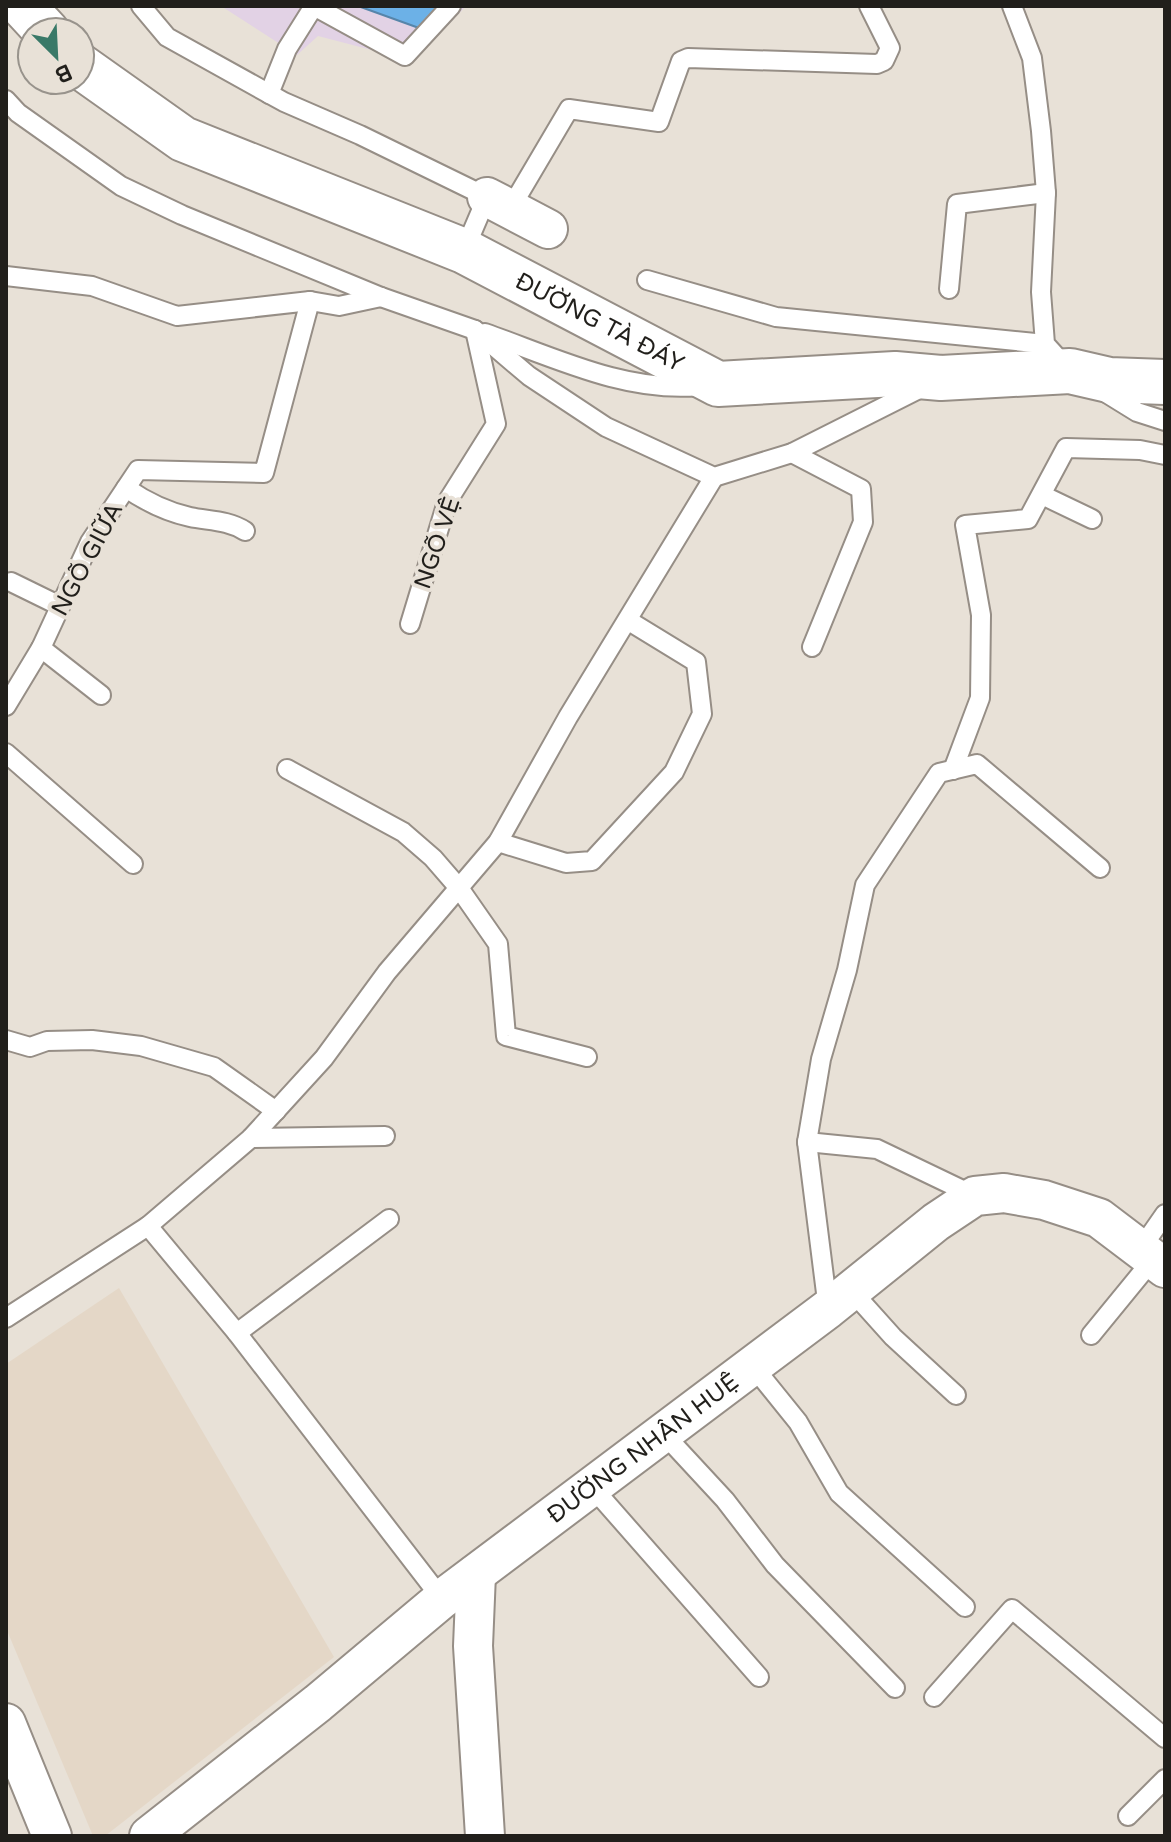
<svg xmlns="http://www.w3.org/2000/svg" width="1171" height="1842" font-family="'Varela Round',sans-serif">
<style>
.commercial{fill:#e2d2e5}
.built{fill:#e4d7c7}
.water{fill:#6cb1e7;stroke:#5685aa;stroke-width:2}
.lines{fill:none;stroke-linecap:round;stroke-linejoin:round}
.service-casing{stroke:#968e86;stroke-width:22}
.minor-casing{stroke:#968e86;stroke-width:42}
.tertiary-casing{stroke:#968e86;stroke-width:48}
.service{stroke:#fff;stroke-width:18}
.minor{stroke:#fff;stroke-width:38}
.tertiary{stroke:#fff;stroke-width:44}
.labels{text-anchor:middle;stroke-width:8;stroke-linejoin:round;paint-order:stroke}
.street-label{font-size:24px;fill:#211f1b;stroke:#e8e1d7}
</style>
<rect width="100%" height="100%" fill="#e8e1d7"/>
<polygon class="commercial" points="221,6 466,6 414,61 318,36 297,55"/>
<polygon class="built" points="119,1288 334,1657 105,1836 93,1836 6,1628 6,1364"/>
<polygon class="water" points="358,6 439,6 419,28"/>
<g class="lines">
<defs>
<g id="service">
<polyline points="141,6 167,37 284,102 360,135 487,197 464,251"/>
<polyline points="314,6 405,56 451,6"/>
<polyline points="1012,6 1032,58 1041,131 1046,193 1041,292 1045,344 1065,366"/>
<polyline points="269,94 287,49 314,6"/>
<polyline points="6,100 18,113 121,186 182,215 381,297 475,330 529,376 606,427 714,477 792,453 927,385"/>
<polyline points="510,209 569,109 659,122 681,61 688,58 877,64 884,61 890,48 869,6"/>
<polyline points="6,276 92,286 177,316 310,301 339,306 381,297"/>
<polyline points="647,280 776,317 1045,344"/>
<polyline points="949,289 957,204 1046,193"/>
<path d="M485,333C553,357 626,393 699,386"/>
<polyline points="1103,391 1137,412 1165,421"/>
<polyline points="792,453 861,489 863,522 812,647"/>
<path d="M126,488C145,501 167,512 190,517C209,521 228,520 245,531"/>
<polyline points="1042,495 1092,519"/>
<polyline points="11,582 60,606"/>
<polyline points="410,624 447,502 496,424 475,330"/>
<polyline points="41,648 101,695"/>
<polyline points="6,706 41,648 90,542 138,470 264,473 310,301"/>
<polyline points="6,753 133,864"/>
<polyline points="287,769 403,832 433,858 459,888 498,944 506,1036 587,1057"/>
<polyline points="953,770 980,698 981,615 965,525 1028,519 1066,448 1140,450 1165,455"/>
<polyline points="498,842 566,863 592,861 674,772 702,714 696,662 629,621"/>
<polyline points="6,1040 30,1047 47,1041 92,1040 141,1046 214,1067 276,1111"/>
<polyline points="251,1138 385,1136"/>
<polyline points="807,1142 877,1149 975,1196"/>
<polyline points="148,1226 237,1333 442,1599"/>
<polyline points="1142,1247 1165,1214"/>
<polyline points="849,1288 893,1337 956,1395"/>
<polyline points="828,1309 807,1142 821,1059 847,970 865,885 939,773 977,764 1100,868"/>
<polyline points="6,1318 148,1226 251,1138 324,1058 387,972 498,842 568,717 714,477"/>
<polyline points="237,1333 389,1219"/>
<polyline points="1091,1335 1154,1258"/>
<polyline points="752,1365 798,1422 839,1493 965,1607"/>
<polyline points="662,1432 725,1500 775,1565 895,1688"/>
<polyline points="592,1487 759,1677"/>
<polyline points="934,1697 1012,1609 1165,1738"/>
<polyline points="1128,1816 1165,1779"/>
</g>
<g id="minor">
<polyline points="487,197 548,229"/>
<polyline points="476,1574 473,1646 485,1836"/>
<polyline points="6,1723 52,1836"/>
<path id="s1" d="M149,1836L318,1703L442,1599L828,1309L936,1222L975,1196L1004,1193L1044,1200L1099,1218L1165,1268"/>
</g>
<g id="tertiary">
<polyline points="23,6 47,32"/>
<path id="s2" d="M80,66L183,139L464,251L718,384L895,374L941,378L1070,371L1109,380L1165,382"/>
</g>
</defs>
<use href="#service" class="service-casing"/>
<use href="#minor" class="minor-casing"/>
<use href="#tertiary" class="tertiary-casing"/>
<use href="#service" class="service"/>
<use href="#minor" class="minor"/>
<use href="#tertiary" class="tertiary"/>
</g>
<g class="labels">
<g class="street-label">
<text dy="8" stroke="none"><textPath href="#s2" startOffset="582">ĐƯỜNG TÀ ĐÁY</textPath></text>
<text transform="translate(437 543) rotate(-71)" y="8">NGÕ VỆ</text>
<text transform="translate(87 559) rotate(-62)" y="8">NGÕ GIỮA</text>
<text dy="8" stroke="none"><textPath href="#s1" startOffset="628">ĐƯỜNG NHÂN HUỆ</textPath></text>
</g>
</g>
<rect width="1171" height="1842" fill="none" stroke="#211f1b" stroke-width="16"/>
<g transform="translate(56 56) rotate(156)"><circle r="38" fill="#e8e1d7" stroke="#98938c" stroke-width="2"/>
<path d="M0-6L14 30L0 20L-14 30Z" fill="#397968"/>
<text y="-12" font-size="22" font-weight="bold" text-anchor="middle" fill="#211f1b">B</text>
</g>
</svg>
